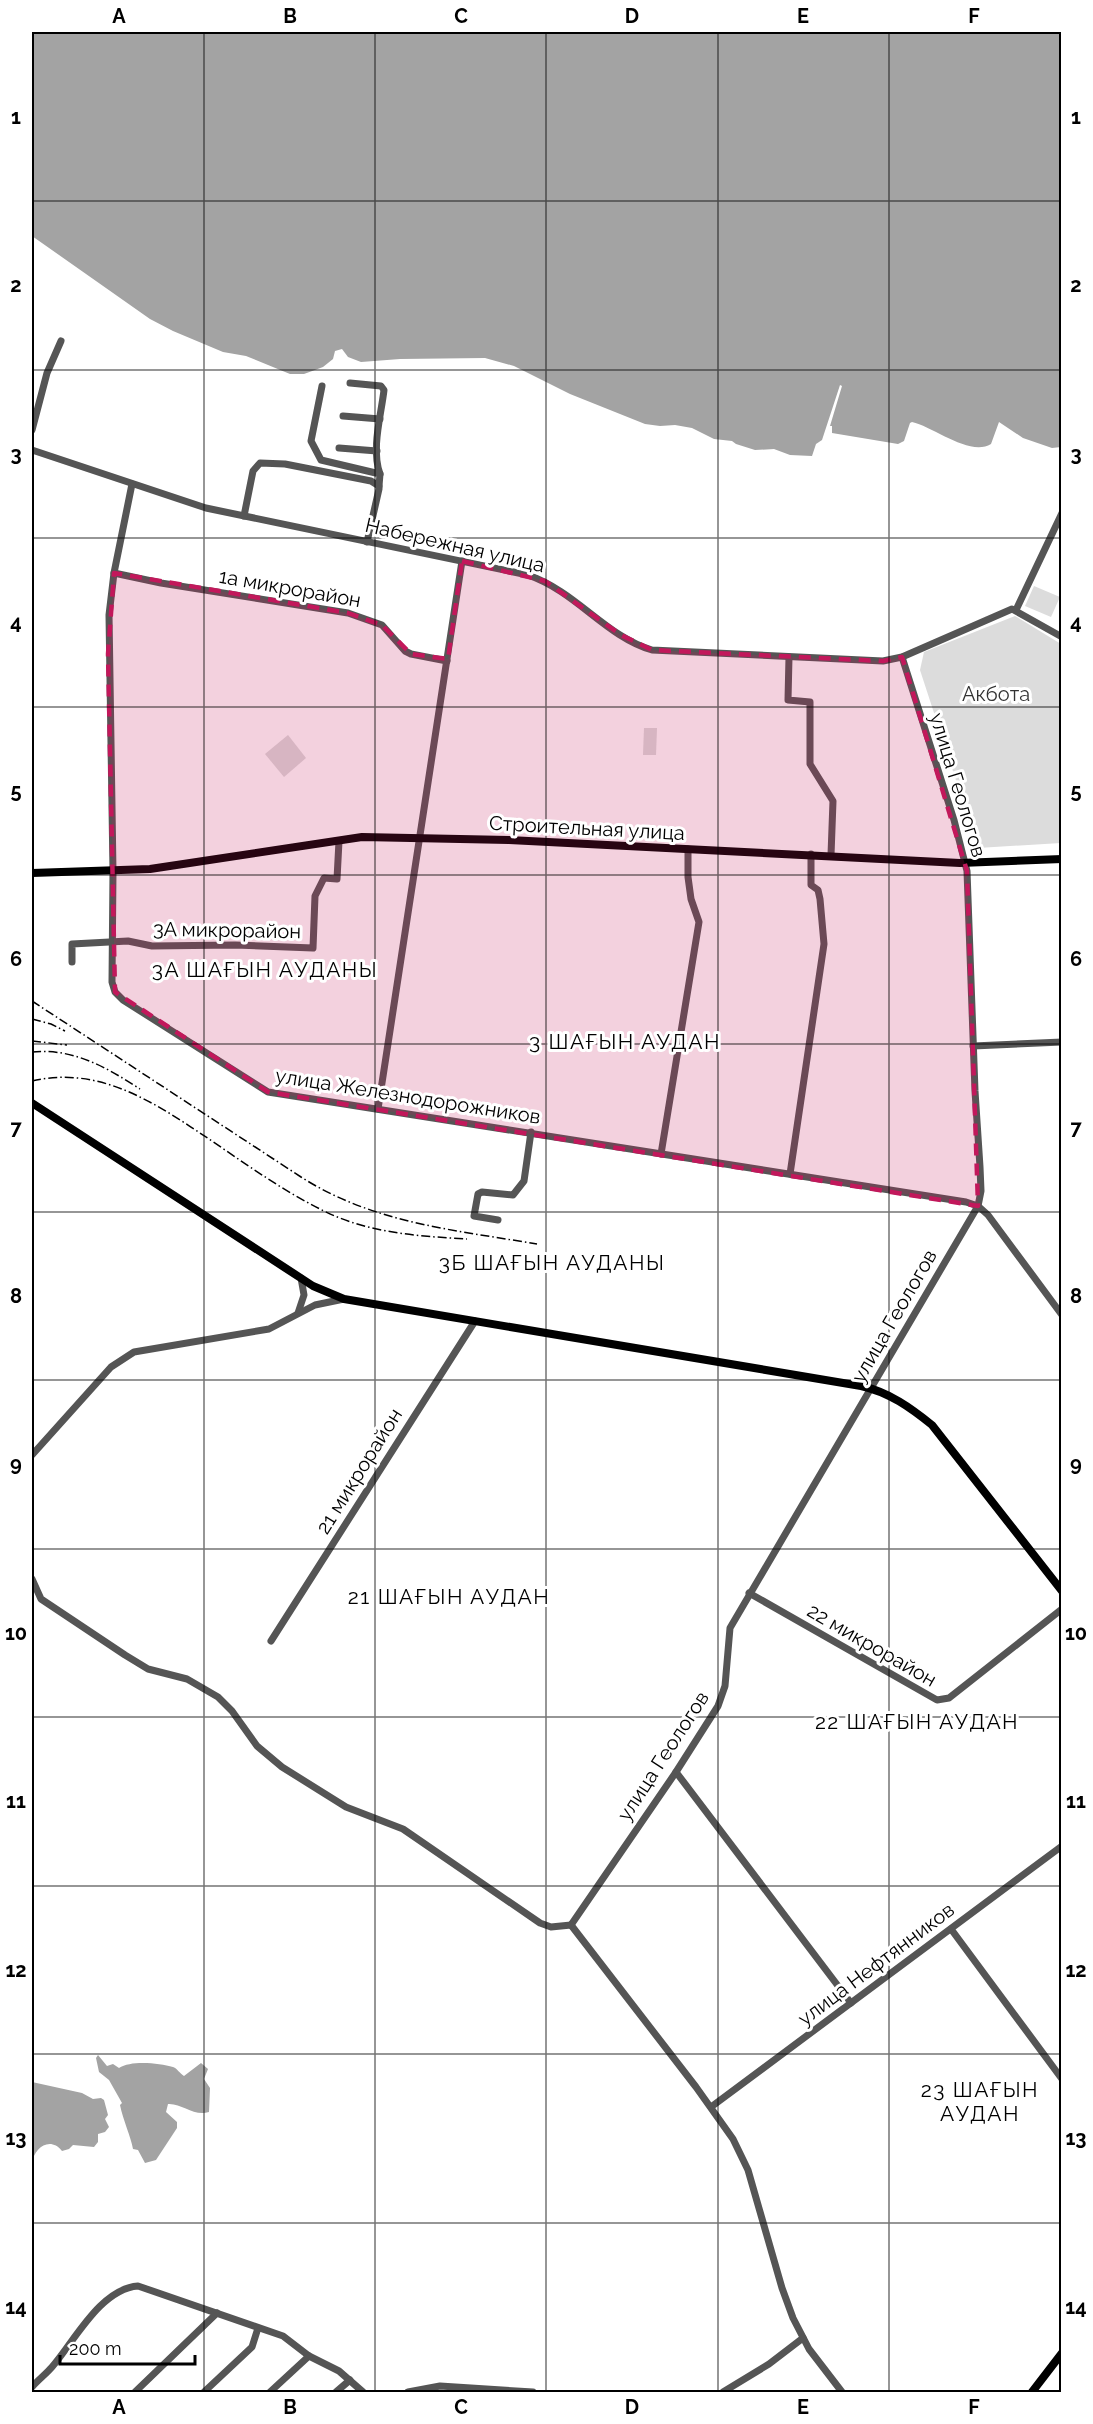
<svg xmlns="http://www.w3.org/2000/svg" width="1093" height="2424" font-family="Raleway,sans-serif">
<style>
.green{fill:#dcdcdc}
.water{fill:#a3a3a3}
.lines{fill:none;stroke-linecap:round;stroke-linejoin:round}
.minor{stroke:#555;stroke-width:7}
.major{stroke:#000;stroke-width:8}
.rail{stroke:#000;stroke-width:1.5;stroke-dasharray:9 3 1.5 3;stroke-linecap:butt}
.marked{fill:#c2185b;fill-opacity:0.2;stroke:#c2185b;stroke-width:4.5;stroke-dasharray:12 8;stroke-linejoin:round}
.grid{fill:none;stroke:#000;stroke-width:1.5;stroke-opacity:0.55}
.labels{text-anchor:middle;stroke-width:6;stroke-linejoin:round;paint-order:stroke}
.street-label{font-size:20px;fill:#000;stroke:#fff}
.park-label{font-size:20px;fill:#333;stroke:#fff}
.neighbourhood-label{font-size:21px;letter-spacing:1.5px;fill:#000;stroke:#fff}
.neatline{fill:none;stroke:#000;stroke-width:2}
.grid-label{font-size:20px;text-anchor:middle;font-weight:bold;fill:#000}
</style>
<rect width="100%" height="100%" fill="#fff"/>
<g class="green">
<polygon points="1034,586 1060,597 1051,617 1025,606"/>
<polygon points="1015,616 1061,644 1061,843 978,848 920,670 924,652"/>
<polygon points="644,728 657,728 656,755 643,755"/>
<polygon points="288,735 306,758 284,777 265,754"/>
</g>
<g class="water">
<path d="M32,32H1061V447L1052,448L1023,438L999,422L991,444C970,457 934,427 912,422L910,423L904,441L898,444L832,433V426H830L842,386L840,385L822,440L816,444L812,456L790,455L774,449L755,450L736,444L732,441L714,439L692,428L675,425L660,426L645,424L570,394L514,366L485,358L400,359L361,362L348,357L342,349L335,351L333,359L323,367L304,374H290L246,356L223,352L173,331L150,319L32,236Z"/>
<path d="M98,2055L107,2066L113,2064L119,2068C131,2060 159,2063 173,2067C178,2069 179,2073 184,2076L201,2063L208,2069L204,2079L210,2088L209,2112C194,2117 182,2103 168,2104L166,2112L177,2122V2128L156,2160L145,2163L138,2150L133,2149C131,2137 123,2120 120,2105L122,2103L109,2080L99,2072L96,2058Z"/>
<path d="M32,2082L82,2093L93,2099L101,2098L104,2100L108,2115L105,2119L109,2127L105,2132L98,2134V2142L94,2147L73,2145L69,2149L62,2151C50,2136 34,2148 32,2163Z"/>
</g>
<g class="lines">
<g class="minor">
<path d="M350,383L381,386L384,390C381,416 371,449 380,474"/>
<polyline points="322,386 311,441 321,460 380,474 379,486"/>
<polyline points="343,416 380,419"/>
<polyline points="32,430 47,373 61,341"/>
<polyline points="339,448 377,451"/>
<path d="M32,450L206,508L528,575C577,592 605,636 652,650L883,661L902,657L1012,609L1062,637"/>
<polyline points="132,484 114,573 109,615 113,871 112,982 115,992 123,1000 268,1092 966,1202 978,1206 988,1215 1062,1315"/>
<polyline points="244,516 253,471 260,463 285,464 371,481 379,486 379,489 367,542"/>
<polyline points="114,573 161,583 348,613 382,625 405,651 411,654 447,661"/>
<polyline points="1016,610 1062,513"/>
<polyline points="789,657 788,700 810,702 810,764 833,801 831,855"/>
<polyline points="72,962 72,944 128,941 152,946 235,945 313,948 315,896 324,878 337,879 339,841"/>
<polyline points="973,1046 1062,1042"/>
<polyline points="378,1109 462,561"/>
<polyline points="661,1154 699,922 691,899 688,877 688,849"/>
<polyline points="790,1174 824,944 820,899 818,890 811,885 811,854"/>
<polyline points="498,1220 474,1216 478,1194 482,1192 513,1195 524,1181 531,1132"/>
<polyline points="298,1313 304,1295 301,1278"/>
<polyline points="32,1455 111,1367 134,1352 269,1329 315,1305 344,1299"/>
<polyline points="32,1579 41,1599 125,1655 148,1669 187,1679 218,1697 232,1711 257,1746 282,1767 346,1807 403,1829 540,1923 551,1927 571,1925"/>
<polyline points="749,1593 937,1700 949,1698 1062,1609"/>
<polyline points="271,1641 475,1321"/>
<polyline points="676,1772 851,2003"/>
<polyline points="571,1925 676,1772 718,1706 725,1686 730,1628 978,1206 981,1191 980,1167 975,1091 967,871 954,820 902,657"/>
<polyline points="571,1925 696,2087 733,2139 748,2170 782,2288 793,2318 809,2349 842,2392"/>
<polyline points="951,1929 1062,2079"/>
<polyline points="711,2107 1062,1846"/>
<path d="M32,2387C38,2380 46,2374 52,2367C74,2342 100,2289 138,2286L283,2336L309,2356L339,2371L363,2392"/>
<polyline points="135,2392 217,2313"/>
<polyline points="204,2392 252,2347 258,2328"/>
<polyline points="270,2392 309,2356"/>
<polyline points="336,2392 350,2380"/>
<polyline points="408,2392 440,2386 533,2392"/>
<polyline points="723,2392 769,2364 803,2338"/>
</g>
<g class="major">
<polyline points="32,873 150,869 362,837 509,840 960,863 1062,859"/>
<path d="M32,1103L313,1286L344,1299L861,1386C889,1392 911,1408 932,1425L1062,1591"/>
<polyline points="1032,2392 1062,2353"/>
</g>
<g class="rail">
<path d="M32,1001L301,1177C373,1223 454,1230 537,1244"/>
<polyline points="32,1019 51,1024 65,1031"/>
<polyline points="32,1041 67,1045"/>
<path d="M32,1052C73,1048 106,1067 140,1089"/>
<path d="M32,1081C96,1066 149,1099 200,1133C239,1159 278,1188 320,1209C366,1233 416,1236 467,1239"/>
</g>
</g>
<path class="marked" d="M462,561L545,581L621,635L652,650L883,661L902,657L967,871L978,1206L268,1092L115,992L108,654L114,573L348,613L382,625L411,654L448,659Z"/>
<path class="grid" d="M204,32V2392M375,32V2392M546,32V2392M718,32V2392M889,32V2392M32,201H1062M32,370H1062M32,538H1062M32,707H1062M32,875H1062M32,1044H1062M32,1212H1062M32,1380H1062M32,1549H1062M32,1717H1062M32,1886H1062M32,2054H1062M32,2223H1062"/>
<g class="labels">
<g class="street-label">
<text transform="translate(455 545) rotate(13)" y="7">Набережная улица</text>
<text transform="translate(290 588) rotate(10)" y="7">1а микрорайон</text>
<text transform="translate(958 785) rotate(73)" y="7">улица Геологов</text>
<text transform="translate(587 828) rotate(3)" y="7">Строительная улица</text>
<text transform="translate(227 930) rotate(1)" y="7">3А микрорайон</text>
<text transform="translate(408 1096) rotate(9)" y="7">улица Железнодорожников</text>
<text transform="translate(894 1316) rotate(-60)" y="7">улица Геологов</text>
<text transform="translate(359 1471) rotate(-58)" y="7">21 микрорайон</text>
<text transform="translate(872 1645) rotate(30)" y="7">22 микрорайон</text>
<text transform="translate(663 1756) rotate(-57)" y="7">улица Геологов</text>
<text transform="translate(876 1964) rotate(-37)" y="7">улица Нефтянников</text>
</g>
<g class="park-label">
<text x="996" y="701">Акбота</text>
</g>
<g class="neighbourhood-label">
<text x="265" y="977">3А ШАҒЫН АУДАНЫ</text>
<text x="625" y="1049">3 ШАҒЫН АУДАН</text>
<text x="552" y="1270">3Б ШАҒЫН АУДАНЫ</text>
<text x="449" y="1604">21 ШАҒЫН АУДАН</text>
<text x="917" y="1729">22 ШАҒЫН АУДАН</text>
<text x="980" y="2097">23 ШАҒЫН<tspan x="980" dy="24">АУДАН</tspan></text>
</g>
</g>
<rect width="1093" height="2424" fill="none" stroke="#ffffff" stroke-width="66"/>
<path d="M60 2355v9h135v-9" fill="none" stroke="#000000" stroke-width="3"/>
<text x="69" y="2355" font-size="18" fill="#000000" stroke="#ffffff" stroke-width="4.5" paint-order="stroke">200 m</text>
<rect x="33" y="33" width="1027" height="2358" class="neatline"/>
<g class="grid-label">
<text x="119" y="23">A</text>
<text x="290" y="23">B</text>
<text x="461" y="23">C</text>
<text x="632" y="23">D</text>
<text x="803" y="23">E</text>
<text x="974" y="23">F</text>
<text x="16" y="124">1</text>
<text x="1076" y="124">1</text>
<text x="16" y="292">2</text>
<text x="1076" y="292">2</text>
<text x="16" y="461">3</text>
<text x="1076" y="461">3</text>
<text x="16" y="629">4</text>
<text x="1076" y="629">4</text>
<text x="16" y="798">5</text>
<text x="1076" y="798">5</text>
<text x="16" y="966">6</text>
<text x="1076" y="966">6</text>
<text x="16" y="1135">7</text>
<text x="1076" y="1135">7</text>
<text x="16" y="1303">8</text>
<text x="1076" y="1303">8</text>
<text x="16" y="1471">9</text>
<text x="1076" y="1471">9</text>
<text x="16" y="1640">10</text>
<text x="1076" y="1640">10</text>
<text x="16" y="1808">11</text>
<text x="1076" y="1808">11</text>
<text x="16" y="1977">12</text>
<text x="1076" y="1977">12</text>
<text x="16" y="2145">13</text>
<text x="1076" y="2145">13</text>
<text x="16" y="2314">14</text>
<text x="1076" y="2314">14</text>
<text x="119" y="2414">A</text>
<text x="290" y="2414">B</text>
<text x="461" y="2414">C</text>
<text x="632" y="2414">D</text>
<text x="803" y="2414">E</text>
<text x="974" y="2414">F</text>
</g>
</svg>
